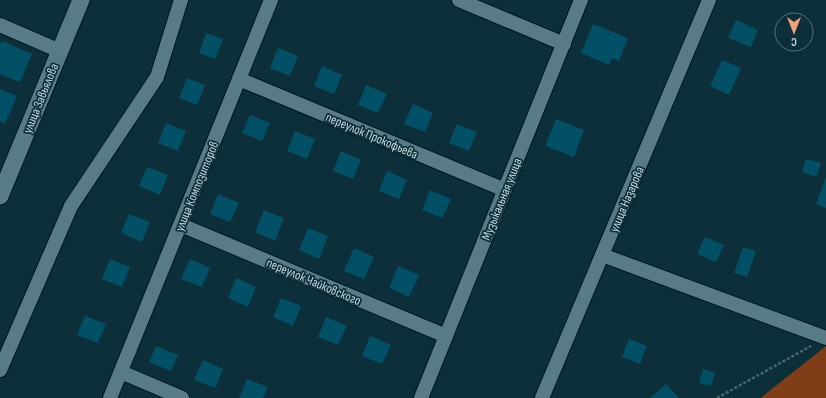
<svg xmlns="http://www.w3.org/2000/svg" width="826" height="398" font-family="'Sofia Sans Condensed',sans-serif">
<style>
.green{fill:#803e18}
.building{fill:#015065}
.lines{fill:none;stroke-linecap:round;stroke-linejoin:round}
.minor-casing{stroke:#00161e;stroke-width:16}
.tertiary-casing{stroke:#00161e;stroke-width:19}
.path{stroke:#4a6770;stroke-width:2.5;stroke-dasharray:3 2;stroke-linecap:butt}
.minor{stroke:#597b88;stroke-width:14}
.tertiary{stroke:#597b88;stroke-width:17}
.labels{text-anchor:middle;stroke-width:3.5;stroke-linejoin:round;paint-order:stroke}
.street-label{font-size:13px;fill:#c5d7de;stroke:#0d2f3a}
</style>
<rect width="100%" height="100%" fill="#0d2f3a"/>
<polygon class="green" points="826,346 826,398 761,398 763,396"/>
<g class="building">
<polygon points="736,20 758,30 751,47 728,38"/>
<polygon points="593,24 628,38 619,61 612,58 609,65 581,53"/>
<polygon points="206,33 223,39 215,59 199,53"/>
<polygon points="2,41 32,54 20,82 0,74 0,44"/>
<polygon points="278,48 298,56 290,76 270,68"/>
<polygon points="722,60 741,68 729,95 710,86"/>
<polygon points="322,66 342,75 334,94 314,86"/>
<polygon points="187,78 205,85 197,105 179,98"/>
<polygon points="366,85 387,94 378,113 358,105"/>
<polygon points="0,89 17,96 5,124 0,121"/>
<polygon points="413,104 433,113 425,132 404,124"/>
<polygon points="250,115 270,123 262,141 242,133"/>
<polygon points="556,119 584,130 574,157 545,146"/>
<polygon points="166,123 186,131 178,151 158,143"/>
<polygon points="457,124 477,132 469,151 449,143"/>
<polygon points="295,131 315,139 307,159 287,151"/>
<polygon points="341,151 361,160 353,179 333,171"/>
<polygon points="806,159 821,163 816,177 802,172"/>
<polygon points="147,167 168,175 160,195 139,186"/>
<polygon points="387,171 407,180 399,199 379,191"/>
<polygon points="826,177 826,208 816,204"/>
<polygon points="430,190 451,199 442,218 422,210"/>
<polygon points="218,194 239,203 230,222 210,214"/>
<polygon points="264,210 284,218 275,241 255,232"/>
<polygon points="129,214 150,222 142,242 121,233"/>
<polygon points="308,228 328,236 319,259 299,250"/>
<polygon points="705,237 724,245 716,262 697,254"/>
<polygon points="743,247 756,251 747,277 734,273"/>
<polygon points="354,248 374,257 364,279 344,271"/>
<polygon points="110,259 130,267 122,287 102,279"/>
<polygon points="190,259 210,268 202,287 181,279"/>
<polygon points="398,266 419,275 409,297 389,288"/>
<polygon points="236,278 256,287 248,307 228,298"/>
<polygon points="281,298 301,306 293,326 273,317"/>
<polygon points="85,316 106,324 98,343 77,335"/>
<polygon points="326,317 347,326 338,345 318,337"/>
<polygon points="370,336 391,345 382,364 362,356"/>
<polygon points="629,339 647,346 640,364 622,357"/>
<polygon points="156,346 178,355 171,371 149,362"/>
<polygon points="203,360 223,369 215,388 194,380"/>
<polygon points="703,369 715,373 711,386 699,383"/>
<polygon points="247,379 268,387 263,398 239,398"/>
<polygon points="666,384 679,398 650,398"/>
</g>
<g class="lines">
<defs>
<g id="minor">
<polyline points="459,0 564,44"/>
<polyline points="0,25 60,51"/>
<polyline points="239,79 505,190"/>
<polyline points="181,225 446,336"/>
<polyline points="602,255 826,338"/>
<polyline points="0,370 71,206 157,77 181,0"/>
<polyline points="121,372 182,398"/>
<polyline points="110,398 271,0"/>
<polyline points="421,398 581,0"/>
<polyline points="542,398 709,0"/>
</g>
<polyline id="tertiary" points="0,196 81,0"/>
</defs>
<use href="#minor" class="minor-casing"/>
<use href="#tertiary" class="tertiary-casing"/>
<polyline class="path" points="717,398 811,346"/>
<use href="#minor" class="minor"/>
<use href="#tertiary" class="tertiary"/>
</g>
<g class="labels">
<g class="street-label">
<text transform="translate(40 98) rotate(-68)" y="5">улица Завьялова</text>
<text transform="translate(372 135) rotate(23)" y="5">переулок Прокофьева</text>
<text transform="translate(196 186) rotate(-68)" y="5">улица Композиторов</text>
<text transform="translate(501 199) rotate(-68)" y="5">Музыкальная улица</text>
<text transform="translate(626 199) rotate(-67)" y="5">улица Назарова</text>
<text transform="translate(314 281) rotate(23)" y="5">переулок Чайковского</text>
</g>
</g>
<g transform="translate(794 32) rotate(180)"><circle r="19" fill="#0d2f3a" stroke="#57727c"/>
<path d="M0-3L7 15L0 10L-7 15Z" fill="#f0a27a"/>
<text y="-6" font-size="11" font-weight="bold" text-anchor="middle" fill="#c5d7de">С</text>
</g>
</svg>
